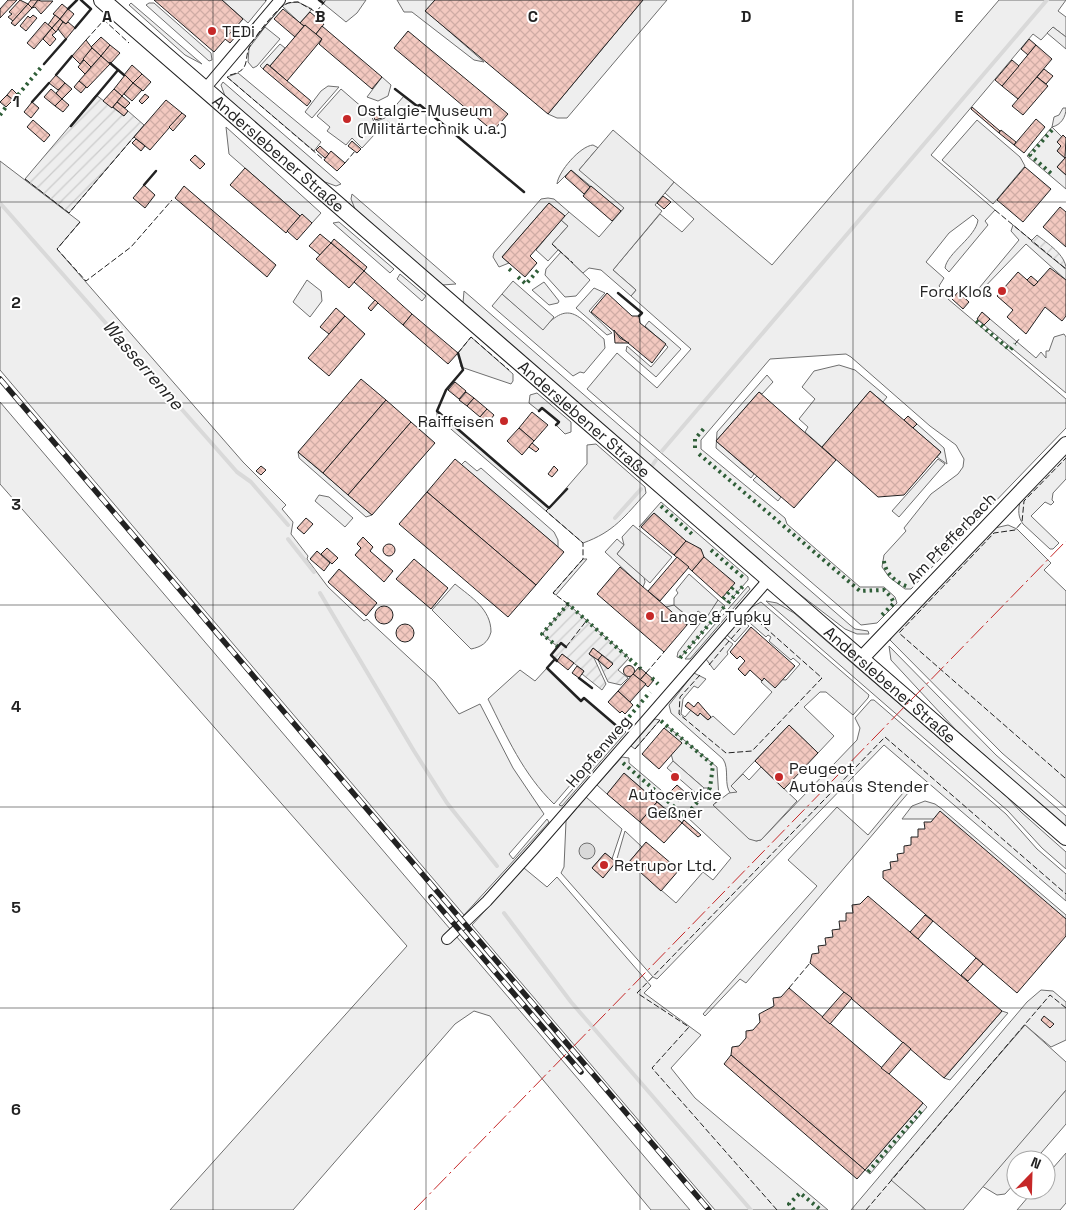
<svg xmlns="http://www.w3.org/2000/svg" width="1066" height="1210" font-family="'Space Grotesk',sans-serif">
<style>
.grass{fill:#eee;stroke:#6f6f6f}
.garden{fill:url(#garden-furrows);stroke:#6f6f6f}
.parking{fill:#ededed;stroke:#6f6f6f}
.water{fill:#d9d9d9;stroke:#6f6f6f}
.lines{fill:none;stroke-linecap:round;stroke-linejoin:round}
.stream{stroke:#d9d9d9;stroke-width:4}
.building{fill:url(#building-cross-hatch);stroke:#222}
.minor-casing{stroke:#222;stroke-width:12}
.tertiary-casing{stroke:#222;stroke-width:16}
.primary-casing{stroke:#222;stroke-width:18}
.minor{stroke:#fff;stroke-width:10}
.tertiary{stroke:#fff;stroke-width:14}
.primary{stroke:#fff;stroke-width:16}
.rail-casing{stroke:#222;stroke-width:5.5}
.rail{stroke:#fff;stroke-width:4;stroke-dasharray:11;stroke-linecap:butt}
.hedge{stroke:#2f5e38;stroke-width:4;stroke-dasharray:2.5 4;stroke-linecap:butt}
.fence{stroke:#222;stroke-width:1;stroke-dasharray:6 2.5;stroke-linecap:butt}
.wall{stroke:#222;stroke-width:2.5}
.power{stroke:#c62828;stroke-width:1;stroke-dasharray:18 4 2.5 4;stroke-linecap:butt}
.grid{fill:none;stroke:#222;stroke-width:1;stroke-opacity:0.55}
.poi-dot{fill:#c62828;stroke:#fff;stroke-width:2}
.labels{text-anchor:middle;stroke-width:4;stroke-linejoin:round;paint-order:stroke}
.poi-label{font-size:16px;fill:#222;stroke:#fff;text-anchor:start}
.street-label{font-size:16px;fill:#222;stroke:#fff}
.water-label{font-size:18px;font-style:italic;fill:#222;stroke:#fff}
.grid-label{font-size:16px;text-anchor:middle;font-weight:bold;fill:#222;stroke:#fff;stroke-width:4;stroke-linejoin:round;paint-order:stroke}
</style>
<defs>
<pattern id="garden-furrows" width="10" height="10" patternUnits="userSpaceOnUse" patternTransform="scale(1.25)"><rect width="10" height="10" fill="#eee"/><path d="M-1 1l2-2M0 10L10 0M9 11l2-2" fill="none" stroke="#ccc"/></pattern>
<pattern id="building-cross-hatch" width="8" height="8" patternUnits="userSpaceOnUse" patternTransform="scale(1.25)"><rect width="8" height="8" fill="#f3c9c0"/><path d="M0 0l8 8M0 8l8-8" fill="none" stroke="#d0aca5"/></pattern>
</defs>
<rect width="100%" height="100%" fill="#fff"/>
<g class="grass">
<polygon points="319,0 366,0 357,13 346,22"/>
<polygon points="397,0 435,0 426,11 484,62 474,60 412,12 404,12"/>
<polygon points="643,0 667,0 567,118 557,118 548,114"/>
<path d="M999,0H1066L1058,11L1066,17V37L1053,27L1041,40L1033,34L931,155L995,210L985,221L988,225L949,272L945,268C947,253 976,237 978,220L973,215L949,233L926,262L944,278L939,286L949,297L948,299L1066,399V428L911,589H905L889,577L882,567L884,555L906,531L904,528L931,494L958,474L963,467L964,459L956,445L930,426L851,357L846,354L770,359L701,440V449L785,518L787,524L860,587H884L895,597L897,603L877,623L861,625L587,389L617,353L657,388L691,349L631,296L636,290L613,270L660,214L682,232L694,219L665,193L674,182L772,265Z"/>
<polygon points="298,2 312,9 300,23 282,6 288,3"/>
<polygon points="131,3 202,64 185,55 129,5"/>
<polygon points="149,3 154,3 211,53 212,60 209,61 146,5"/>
<polygon points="265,27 280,39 257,66 253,68 248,62 249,48"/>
<polygon points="280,44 285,48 270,66 267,64 263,69 260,66"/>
<polygon points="238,73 321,142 314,151 227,77"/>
<polygon points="382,77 391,85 388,96 378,101 367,97"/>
<polygon points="223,82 341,184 336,186 325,182 225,96 221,85"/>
<polygon points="328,86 339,87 312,118 305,112 321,91"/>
<polygon points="341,89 371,115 374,122 385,118 404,96 417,106 396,128 387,121 362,148 352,138 346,145 327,131 330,127 317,116"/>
<path d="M1063,108H1066C1066,117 1061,125 1052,127L1062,137L1061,146L1057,151L1065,158L1057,167L1066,175V189L1027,156L1052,127L1054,117L1059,115Z"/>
<polygon points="226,127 321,213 312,223 300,216 229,154"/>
<path d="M593,145L604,151L596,150L579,170L639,192L621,211L571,170L557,184C558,172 580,146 593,145Z"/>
<polygon points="0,161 80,222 57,249 243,462 286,505 282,509 293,522 291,534 308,556 307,559 328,587 364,621 367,619 435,682 459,714 480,704 513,768 544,814 509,854 513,859 547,819 549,822 464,915 0,370"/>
<polygon points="352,194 456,284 442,285 355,209 351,199"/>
<polygon points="548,198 554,199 569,212 565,216 549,203 502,257 509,263 499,267 493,257 494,253 541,199"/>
<polygon points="561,220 568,226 552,244 558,250 548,261 536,250"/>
<polygon points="339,222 394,269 390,273 333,223"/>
<polygon points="1013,225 1066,269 1066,280 1026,244 976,296 975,293 1019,240 1011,231"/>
<polygon points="561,252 590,280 576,296 565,297 545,275 546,269"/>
<polygon points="400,274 426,296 422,301 397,279"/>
<polygon points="307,280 321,291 322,301 310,317 293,302"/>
<polygon points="544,282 559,301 558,303 549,305 532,290"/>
<polygon points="594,288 605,293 589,311 612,333 607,335 576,308"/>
<polygon points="464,291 850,625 855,629 868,631 869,634 857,634 845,629 776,576 463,303"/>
<path d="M502,294L543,329C570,298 579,318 604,339L605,348L584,373L580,372L573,376L492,306Z"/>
<polygon points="649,321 681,349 656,377 626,351 627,346 651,367 668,347 645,326"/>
<polygon points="471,337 513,374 513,381 511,384 461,367 458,353"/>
<polygon points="839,365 855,370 887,397 883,402 870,391 822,447 805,432 808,427 799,419 815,399 802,387 814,371"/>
<polygon points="767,375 773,382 762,394 759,392 716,441 754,474 751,478 716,448 717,432"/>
<polygon points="537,393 571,422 571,432 565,434 556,425 558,422 542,408 539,411 529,403 530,395"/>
<polygon points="0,402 690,1210 651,1210 490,1016 474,1011 455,1024 293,1210 170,1210 407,946 0,484"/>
<path d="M437,411L549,508L587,464V445L596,444L645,487L646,493C625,516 614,532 583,543L437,417Z"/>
<polygon points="917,424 944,448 947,464 937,457 941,452 913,428"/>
<polygon points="298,452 372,515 366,517 299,458"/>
<path d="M1066,452V479L1053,493L1052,500L1054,502L1051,505L1045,502L1031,516L1059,543L1053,549H1050L1023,524C1018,517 1018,510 1020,502Z"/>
<polygon points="465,461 477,471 481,468 554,532 558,540 558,547 461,465"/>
<polygon points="757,476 781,497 778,501 753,480"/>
<polygon points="319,495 329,497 353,518 345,527 315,501"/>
<polygon points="661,502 748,577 748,580 728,603 722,598 704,557 654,513 639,527"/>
<polygon points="1008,525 1017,529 1051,563 1044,570 1066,591 1066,808 1002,753 890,640 894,633 995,528"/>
<polygon points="617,539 624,545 617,554 644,577 645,582 643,587 605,552"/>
<polygon points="583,559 587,559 556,595 553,593"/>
<path d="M455,584C471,597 491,609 491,632C488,643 481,647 471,649L432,610Z"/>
<polygon points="748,586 750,589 690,659 685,659"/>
<polygon points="718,600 725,606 680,658 677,657 678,652"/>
<polygon points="766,601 777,603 794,613 1007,797 1021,812 1066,852 1066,869 1042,848 1008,811"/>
<path d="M761,602L869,695L868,698L853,715L826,692H820L804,707L834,736L818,753L789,725L731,786L737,792L731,794C723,785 730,769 723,759L671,713L669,705L694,673L706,679L698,688L694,686L683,699L681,714L685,717L691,710L698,716L700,713L708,720L713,716L734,735L772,692L761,682L764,678L786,680L800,664L793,658L791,660L769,641L771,637L768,635L766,637L743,617L752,607Z"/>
<polygon points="674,605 690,619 694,615 696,617 687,625 666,607"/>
<polygon points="741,619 749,626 735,642 727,635"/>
<polygon points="725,638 733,644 727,652 728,654 714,670 706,659"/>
<polygon points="889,646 996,755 1066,816 1066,827 956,730 891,660"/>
<path d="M547,668L581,701L584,698L619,728L554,804C523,774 507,737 488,699L520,670L535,681Z"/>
<polygon points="871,700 874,700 1006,814 1037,849 1066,874 1066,901 884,745 657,979 653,977 561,873 564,867 566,821 586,797 622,829 612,859 605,853 592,868 603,877 616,862 625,831 642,847 629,862 676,903 703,872 713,880 731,858 686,816 682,823 625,774 607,794 597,785 622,757 629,758 629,763 668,796 669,793 679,801 686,793 698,802 709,788 704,788 673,761 664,728 667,726 717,767 719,799 713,805 756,841 761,840 857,740 860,728 855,718"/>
<polygon points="655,719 660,720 635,749 631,746"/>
<polygon points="624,730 626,732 562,806 559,805"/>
<polygon points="908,787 910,789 909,792 746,983 740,979 705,1016 703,1014 817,886 788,860 837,807 868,835"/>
<polygon points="925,801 935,804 942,809 1066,915 1066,919 934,819 902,819 912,806"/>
<polygon points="524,868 547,887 557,877 651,986 644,993 701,1035 671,1068 695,1098 828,1210 715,1210 472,925"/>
<polygon points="1041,990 1053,991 1066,1002 1066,1040 1051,1047 1025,1025 892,1180 926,1210 851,1210 1027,1002"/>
<polygon points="1002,1011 1008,1013 950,1080 944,1078"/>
<polygon points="1066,1090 1066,1124 1035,1160 1016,1160 1016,1182 1005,1194 997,1195 982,1186"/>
<polygon points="923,1103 927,1107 870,1174 865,1170"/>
<polygon points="1066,1153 1066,1203 1060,1210 1017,1210 1034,1190 1046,1190 1046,1176"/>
</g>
<g class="garden">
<polygon points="96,95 124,116 128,111 144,125 69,213 25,179"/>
<path d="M1037,235C1047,243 1066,255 1066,269L1031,241Z"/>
<polygon points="568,604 629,658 618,670 628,678 621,685 608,682 598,660 608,669 613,663 593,648 589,654 594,658 606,684 602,690 582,674 584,671 562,654 557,661 551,655 558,647 542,634"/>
</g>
<g class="parking">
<polygon points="222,0 265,0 266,1 248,23"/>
<polygon points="1053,27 1066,37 1066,49 1047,33"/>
<polygon points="977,120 1020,157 1025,166 993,204 942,160"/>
<polygon points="613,130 674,182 655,205 662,211 613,270 636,290 631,296 601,270 589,268 583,273 552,244 568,226 561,220 569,212 599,237 624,208 579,170"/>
<polygon points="513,281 554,317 543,330 502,294"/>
<polygon points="990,319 1036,358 1041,352 1046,358 1046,351 1049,351 1054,337 1064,334 1066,337 1066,393 984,325"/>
<polygon points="938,459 945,464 899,517 892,511"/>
<polygon points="633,525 672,557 650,583 617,554 624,545 622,537"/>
<polygon points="689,574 718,600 707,617 698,611 691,619 674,605 674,598 678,593 676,590"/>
<polygon points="673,761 704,788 698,795 667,768"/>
<polygon points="761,767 797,801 761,840 756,841 749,839 713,805 729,793 737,792 731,786 743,774 749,780"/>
<polygon points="1025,1025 1066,1062 1066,1090 963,1210 926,1210 891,1180"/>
</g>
<circle class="water" cx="587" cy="851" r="8"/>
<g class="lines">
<g class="stream">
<polyline points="0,203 237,472 251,482 288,525"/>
<polyline points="662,451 1047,0"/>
<polyline points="652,466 656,460"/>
<polyline points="615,518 641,489"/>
<polyline points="288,539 314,572"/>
<polyline points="320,593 414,751 447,803 497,866"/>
<polyline points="504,913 571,1002 751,1210"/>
</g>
</g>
<g class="building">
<polygon points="8,0 17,0 0,18 0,9"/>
<polygon points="20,0 28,4 13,21 8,17 12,14 9,12"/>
<polygon points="31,0 38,0 32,8 28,4"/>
<polygon points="38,0 41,1 53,1 41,14 35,7 32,8"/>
<polygon points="154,0 222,0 243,19 214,52"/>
<polygon points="435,0 643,0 548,114 425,11"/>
<polygon points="28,4 32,8 15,26 11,23"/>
<polygon points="62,4 68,9 60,19 53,14"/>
<polygon points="68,9 74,14 66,24 60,19"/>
<polygon points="283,9 304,26 295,37 274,19"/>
<polygon points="310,12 324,24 316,34 300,23"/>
<polygon points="33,15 37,18 26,31 20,26 28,16 30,18"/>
<polygon points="55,15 60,19 52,28 48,25"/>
<polygon points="60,19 63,22 56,32 52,28"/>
<polygon points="45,22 52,28 34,49 27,43"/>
<polygon points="63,22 66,24 68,22 75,28 66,39 58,29"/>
<polygon points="305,25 322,39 287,81 270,66"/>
<polygon points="322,26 382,77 372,89 319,44 322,39 316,34"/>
<polygon points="52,28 56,32 52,35 56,39 50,46 43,39"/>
<polygon points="408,31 508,114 493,131 394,48"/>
<polygon points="231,32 236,36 230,43 225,39"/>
<polygon points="101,37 110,45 101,56 91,47"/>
<polygon points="1029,39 1036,45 1028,55 1021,49"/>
<polygon points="86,40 92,48 80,64 72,56"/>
<polygon points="110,45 120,53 110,64 101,56"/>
<polygon points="1036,45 1052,59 1018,99 1002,86"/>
<polygon points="92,48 101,56 91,67 83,59"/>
<polygon points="101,56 110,64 87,88 79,81"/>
<polygon points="84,60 91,67 85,74 78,67"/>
<polygon points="1012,60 1019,66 1002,86 995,80"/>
<polygon points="267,64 311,101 307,106 263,69"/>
<polygon points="132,65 142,74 133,83 124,75"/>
<polygon points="1044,69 1053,76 1046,84 1037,77"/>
<polygon points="142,74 151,82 143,91 133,83"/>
<polygon points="56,75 65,83 58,90 49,83"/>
<polygon points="125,75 133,83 122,96 114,89"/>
<polygon points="1037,77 1048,86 1023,115 1012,106"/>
<polygon points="79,81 86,87 81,93 74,87"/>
<polygon points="65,83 72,89 62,99 56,93"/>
<polygon points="133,83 142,90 132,101 124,94"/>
<polygon points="12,89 18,95 13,100 7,95"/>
<polygon points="51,89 62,99 55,106 44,97"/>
<polygon points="114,89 122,96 112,108 103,101"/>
<polygon points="145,94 149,97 142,104 139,101"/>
<polygon points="7,95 13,100 6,107 0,102"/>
<polygon points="122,96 130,103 125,108 117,102"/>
<polygon points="62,99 69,105 63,112 55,106"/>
<polygon points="166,100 182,113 150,150 134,137"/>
<polygon points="32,102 39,108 31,118 24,112"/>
<polygon points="117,102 128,111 124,116 113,107"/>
<polygon points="972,107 1000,131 999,133 971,109"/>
<polygon points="380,112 382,118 375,120 373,115"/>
<polygon points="182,113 186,116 173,131 169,127"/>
<polygon points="1036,119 1045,127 1024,153 1014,145"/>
<polygon points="33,120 50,135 44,142 27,127"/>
<polygon points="1001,130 1016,142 1014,145 999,133"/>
<polygon points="1063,135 1066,138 1065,158 1057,151 1061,146 1057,142"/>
<polygon points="136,139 145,146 141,151 132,143"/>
<polygon points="352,141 361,149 357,153 348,146"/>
<polygon points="320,146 329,154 325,158 316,150"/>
<polygon points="331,151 345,163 337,171 324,160"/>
<polygon points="195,155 205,164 200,169 190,160"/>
<polygon points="1066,157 1066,175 1057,167"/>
<polygon points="1025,167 1051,189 1023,222 997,200"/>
<polygon points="245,168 300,216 286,233 230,185"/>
<polygon points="571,170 590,187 584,194 565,177"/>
<polygon points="144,185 155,195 145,208 133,198"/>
<polygon points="184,186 276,265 267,277 175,198"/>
<polygon points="591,186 621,211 612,221 583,196"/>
<polygon points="663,196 671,202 664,209 657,203"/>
<polygon points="549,203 565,216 530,256 537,263 525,277 502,257"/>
<polygon points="1060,207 1066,212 1066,247 1043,227"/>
<polygon points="302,214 312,223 297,240 287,231"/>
<polygon points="320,234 331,243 320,255 309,246"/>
<polygon points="334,239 367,267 364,271 331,243"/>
<polygon points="331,243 364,271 349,288 316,259"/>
<polygon points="1050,268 1066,280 1066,316 1062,321 1045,307 1026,334 1007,317 1013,310 997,296 1018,272 1034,286"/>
<polygon points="364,271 412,314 403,325 354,282"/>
<polygon points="1031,276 1038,282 1034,286 1027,280"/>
<polygon points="958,292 969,302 963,309 952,299"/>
<polygon points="607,293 632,316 639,316 640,323 666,344 652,363 591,312"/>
<polygon points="375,300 378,303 371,311 368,308"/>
<polygon points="336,308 345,316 329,334 320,327"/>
<polygon points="982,312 990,319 984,325 977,319"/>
<polygon points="412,314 458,353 448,364 403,325"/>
<polygon points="345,316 365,334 329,376 308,358"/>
<polygon points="614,330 620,338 629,343 615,343"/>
<polygon points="361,379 386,400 323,473 298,452"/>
<polygon points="455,382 466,391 459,399 448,390"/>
<polygon points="870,391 941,452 904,495 878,497 822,447"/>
<polygon points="466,392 474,398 467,406 459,400"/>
<polygon points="759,392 836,460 794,508 716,441"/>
<polygon points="474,398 487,409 480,417 467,406"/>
<polygon points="386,400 411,422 348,495 323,473"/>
<polygon points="487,409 494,415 488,423 480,417"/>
<polygon points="532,412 548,425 534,441 519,428"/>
<polygon points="908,416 917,424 913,428 904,420"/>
<polygon points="411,422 435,443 372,515 348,495"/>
<polygon points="519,428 534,441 522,455 507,441"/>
<polygon points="532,443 539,449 536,452 529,447"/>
<polygon points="455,459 564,552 536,585 427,492"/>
<polygon points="261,466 266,470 261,475 256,471"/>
<polygon points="554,466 558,470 552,477 548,474"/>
<polygon points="427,492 536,585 508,617 399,524"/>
<polygon points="654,513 686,541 674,555 641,527"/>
<polygon points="306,518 313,524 304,534 297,528"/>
<polygon points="363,537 373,547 370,551 393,571 384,582 355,555 361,548 357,544"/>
<polygon points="686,541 701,549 704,557 692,571 674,555"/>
<circle cx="389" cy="550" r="6"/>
<polygon points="327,548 338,558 332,564 321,554"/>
<polygon points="317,551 330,563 324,571 310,559"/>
<polygon points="677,557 689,567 660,601 648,591"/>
<polygon points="704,557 735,583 722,598 692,571"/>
<polygon points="414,559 448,588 431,609 396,579"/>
<polygon points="620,567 687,625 664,652 597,594"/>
<polygon points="339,569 377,603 366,616 328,582"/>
<circle cx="384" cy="615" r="9"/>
<circle cx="405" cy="633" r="9"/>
<polygon points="751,627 795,666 775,688 764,678 762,681 750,670 745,676 738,669 745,661 740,656 737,659 730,652"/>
<polygon points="593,648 602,655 598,660 589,654"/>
<polygon points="562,654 574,663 568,670 557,661"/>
<polygon points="602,655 613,664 608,669 598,660"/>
<circle cx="629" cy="671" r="5.5"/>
<polygon points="577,666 584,671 579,678 572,673"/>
<polygon points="639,667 646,673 640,680 633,674"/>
<polygon points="646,673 654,680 648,687 640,680"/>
<polygon points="633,674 646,684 630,702 618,691"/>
<polygon points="618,691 633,705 625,714 622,711 620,713 608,702"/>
<polygon points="688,702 694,707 698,702 711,717 708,720 700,713 698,716 685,706"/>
<polygon points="789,725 818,753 784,789 755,761"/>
<polygon points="664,728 682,743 659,769 642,754"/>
<polygon points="624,773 657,802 640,822 607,794"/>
<polygon points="677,785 686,793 679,802 669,793"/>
<polygon points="657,802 682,823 664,843 640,822"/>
<polygon points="940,811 1066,919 1066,936 1017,993 883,878 883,871 891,869 890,862 898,861 897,854 904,853 904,846 911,845 911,837 918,837 918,829 925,829 924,822 931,822"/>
<polygon points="684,820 701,835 698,837 682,823"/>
<polygon points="646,842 679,870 661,891 629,862"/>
<polygon points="605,853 616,862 603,878 592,868"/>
<polygon points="868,896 1002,1011 944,1078 810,963 812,954 819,953 818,946 826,945 825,938 833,937 832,930 840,929 839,921 846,921 846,913 853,913 852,905 860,904"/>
<polygon points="925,915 933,921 918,939 910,932"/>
<polygon points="976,958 983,964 968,981 961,975"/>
<polygon points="789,988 923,1103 865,1170 731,1055 732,1047 739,1046 746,1038 746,1031 753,1030 760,1022 759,1014 774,1006 773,998 781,997"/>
<polygon points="844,992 852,998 830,1024 822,1017"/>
<polygon points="1044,1016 1054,1024 1050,1028 1041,1020"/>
<polygon points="903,1042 911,1049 889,1074 881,1068"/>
<polygon points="731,1055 865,1170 857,1179 724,1064"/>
</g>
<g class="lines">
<defs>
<g id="minor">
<polyline points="204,90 280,0"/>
<polyline points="447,939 487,901 534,849 768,580"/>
</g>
<polyline id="tertiary" points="862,658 1066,444"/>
<g id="primary">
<path id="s1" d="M102,0L1066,837"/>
</g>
</defs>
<use href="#minor" class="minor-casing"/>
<use href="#tertiary" class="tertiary-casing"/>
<use href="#primary" class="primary-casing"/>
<use href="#minor" class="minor"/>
<use href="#tertiary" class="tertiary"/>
<use href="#primary" class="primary"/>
<defs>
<g id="rail">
<polyline points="0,379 709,1210"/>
<polyline points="431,897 581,1072"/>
</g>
</defs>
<use href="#rail" class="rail-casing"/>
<use href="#rail" class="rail"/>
<g class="hedge">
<polyline points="18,95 43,65"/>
<polyline points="0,115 6,107"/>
<polyline points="1052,130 1030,155 1053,175"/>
<polyline points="509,269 513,272"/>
<polyline points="518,277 526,284 540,268"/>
<polyline points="976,321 1010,350 1015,344"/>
<polyline points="695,448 695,439 706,426"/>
<polyline points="699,454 860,591 884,590 891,597 894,603 881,616"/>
<polyline points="661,506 693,535"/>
<polyline points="711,550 745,579"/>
<path d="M884,561C885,574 898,584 909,587"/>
<polyline points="723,599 735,585"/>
<polyline points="728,603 744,585"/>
<polyline points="558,647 542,634 568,604 641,669"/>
<polyline points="680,658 725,606"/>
<polyline points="652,678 658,684"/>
<polyline points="629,717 650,692"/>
<polyline points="623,763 685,816 710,788 713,765 660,720"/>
<polyline points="868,1172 923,1109"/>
<polyline points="794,1210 789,1204 800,1193 821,1210"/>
</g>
<g class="fence">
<polyline points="265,0 267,0"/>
<polyline points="86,40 104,20 129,43"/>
<path d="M230,75C252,70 243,59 250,46C255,36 277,8 286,4C290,2 294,2 298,2L316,12L326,0"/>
<polyline points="227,77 324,160"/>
<polyline points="345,163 355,151"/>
<polyline points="25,179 69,213 134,137"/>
<polyline points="995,210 1066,269"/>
<polyline points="80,222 57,249 86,281 131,247 172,200"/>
<polyline points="552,244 573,263"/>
<polyline points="1015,344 1020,338"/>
<polyline points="458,353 471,337 509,370"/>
<polyline points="549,508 546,511 583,543 583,559 553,593 568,604"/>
<polyline points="731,639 745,623"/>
<polyline points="566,647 587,620"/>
<polyline points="709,665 729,641"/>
<polyline points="646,673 664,652"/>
<polyline points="700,675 680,697 679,714 726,753 752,751 822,678 751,615 747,620"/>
<polyline points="635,749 660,720"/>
<polyline points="1065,778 899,633 994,533 1015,530 1022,522 1024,501 1066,458"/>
<polyline points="789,988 810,963"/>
<polyline points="777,1210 652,1068 689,1027 637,993 885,737 1066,894"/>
<polyline points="866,1210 1050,995 1066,1008"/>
</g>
<g class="wall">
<polyline points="319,0 323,3"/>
<polyline points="68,9 77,0"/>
<polyline points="75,28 91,9 81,0"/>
<polyline points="110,63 124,75"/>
<polyline points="44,64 66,39"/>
<polyline points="56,75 72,56"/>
<polyline points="395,89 417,106 420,105 524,192"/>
<polyline points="32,102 49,83"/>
<polyline points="71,126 118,70"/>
<polyline points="144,185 156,171"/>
<polyline points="618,293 642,313 639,316"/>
<polyline points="458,353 463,370 446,390 437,411 549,508 567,489"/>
<polyline points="539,411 542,408 559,422 556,425"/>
<polyline points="555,659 551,655 561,643 566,647"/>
<polyline points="557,661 555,659 547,668 581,701 584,698 619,728"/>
<polyline points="579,678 592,688"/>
</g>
<polyline class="power" points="414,1210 1066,541"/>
</g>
<path class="grid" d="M213,0V1210M426,0V1210M640,0V1210M853,0V1210M0,202H1066M0,403H1066M0,605H1066M0,807H1066M0,1008H1066"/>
<g class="poi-dot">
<circle cx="212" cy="31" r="5"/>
<circle cx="347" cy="119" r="5"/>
<circle cx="1002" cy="291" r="5"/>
<circle cx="504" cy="421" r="5"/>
<circle cx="650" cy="616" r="5"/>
<circle cx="675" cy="777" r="5"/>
<circle cx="779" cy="777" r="5"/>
<circle cx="604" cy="865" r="5"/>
</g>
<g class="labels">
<g class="poi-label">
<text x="222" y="37">TEDi</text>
<text x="357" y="116">Ostalgie-Museum<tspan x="357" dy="18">(Militärtechnik u.a.)</tspan></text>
<text x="992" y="297" text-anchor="end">Ford Kloß</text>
<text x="494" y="427" text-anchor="end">Raiffeisen</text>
<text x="660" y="622">Lange &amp; Typky</text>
<text x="789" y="774">Peugeot<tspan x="789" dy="18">Autohaus Stender</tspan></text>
<text x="675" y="800" text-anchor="middle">Autocervice<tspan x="675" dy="18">Geßner</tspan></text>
<text x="614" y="871">Retrupor Ltd.</text>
</g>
<g class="street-label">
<text dy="6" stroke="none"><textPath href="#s1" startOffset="234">Anderslebener Straße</textPath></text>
<text dy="6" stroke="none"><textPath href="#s1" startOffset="639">Anderslebener Straße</textPath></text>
<text transform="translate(951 538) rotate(-46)" y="6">Am Pfefferbach</text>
<text dy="6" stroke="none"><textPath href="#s1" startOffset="1044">Anderslebener Straße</textPath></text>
<text transform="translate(598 751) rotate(-49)" y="6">Hopfenweg</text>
</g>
<g class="water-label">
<text transform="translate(143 365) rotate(49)" y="6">Wasserrenne</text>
</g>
</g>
<g class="grid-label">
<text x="107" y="22">A</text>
<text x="320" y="22">B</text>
<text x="533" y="22">C</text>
<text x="746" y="22">D</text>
<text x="959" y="22">E</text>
<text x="16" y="107">1</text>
<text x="16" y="308">2</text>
<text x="16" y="510">3</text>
<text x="16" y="712">4</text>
<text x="16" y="913">5</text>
<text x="16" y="1115">6</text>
</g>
<g transform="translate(1031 1175) rotate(23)"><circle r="24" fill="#ffffff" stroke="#a7a7a7"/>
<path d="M0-4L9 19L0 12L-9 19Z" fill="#c62828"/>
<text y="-8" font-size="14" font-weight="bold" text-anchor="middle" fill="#222222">N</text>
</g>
</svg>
